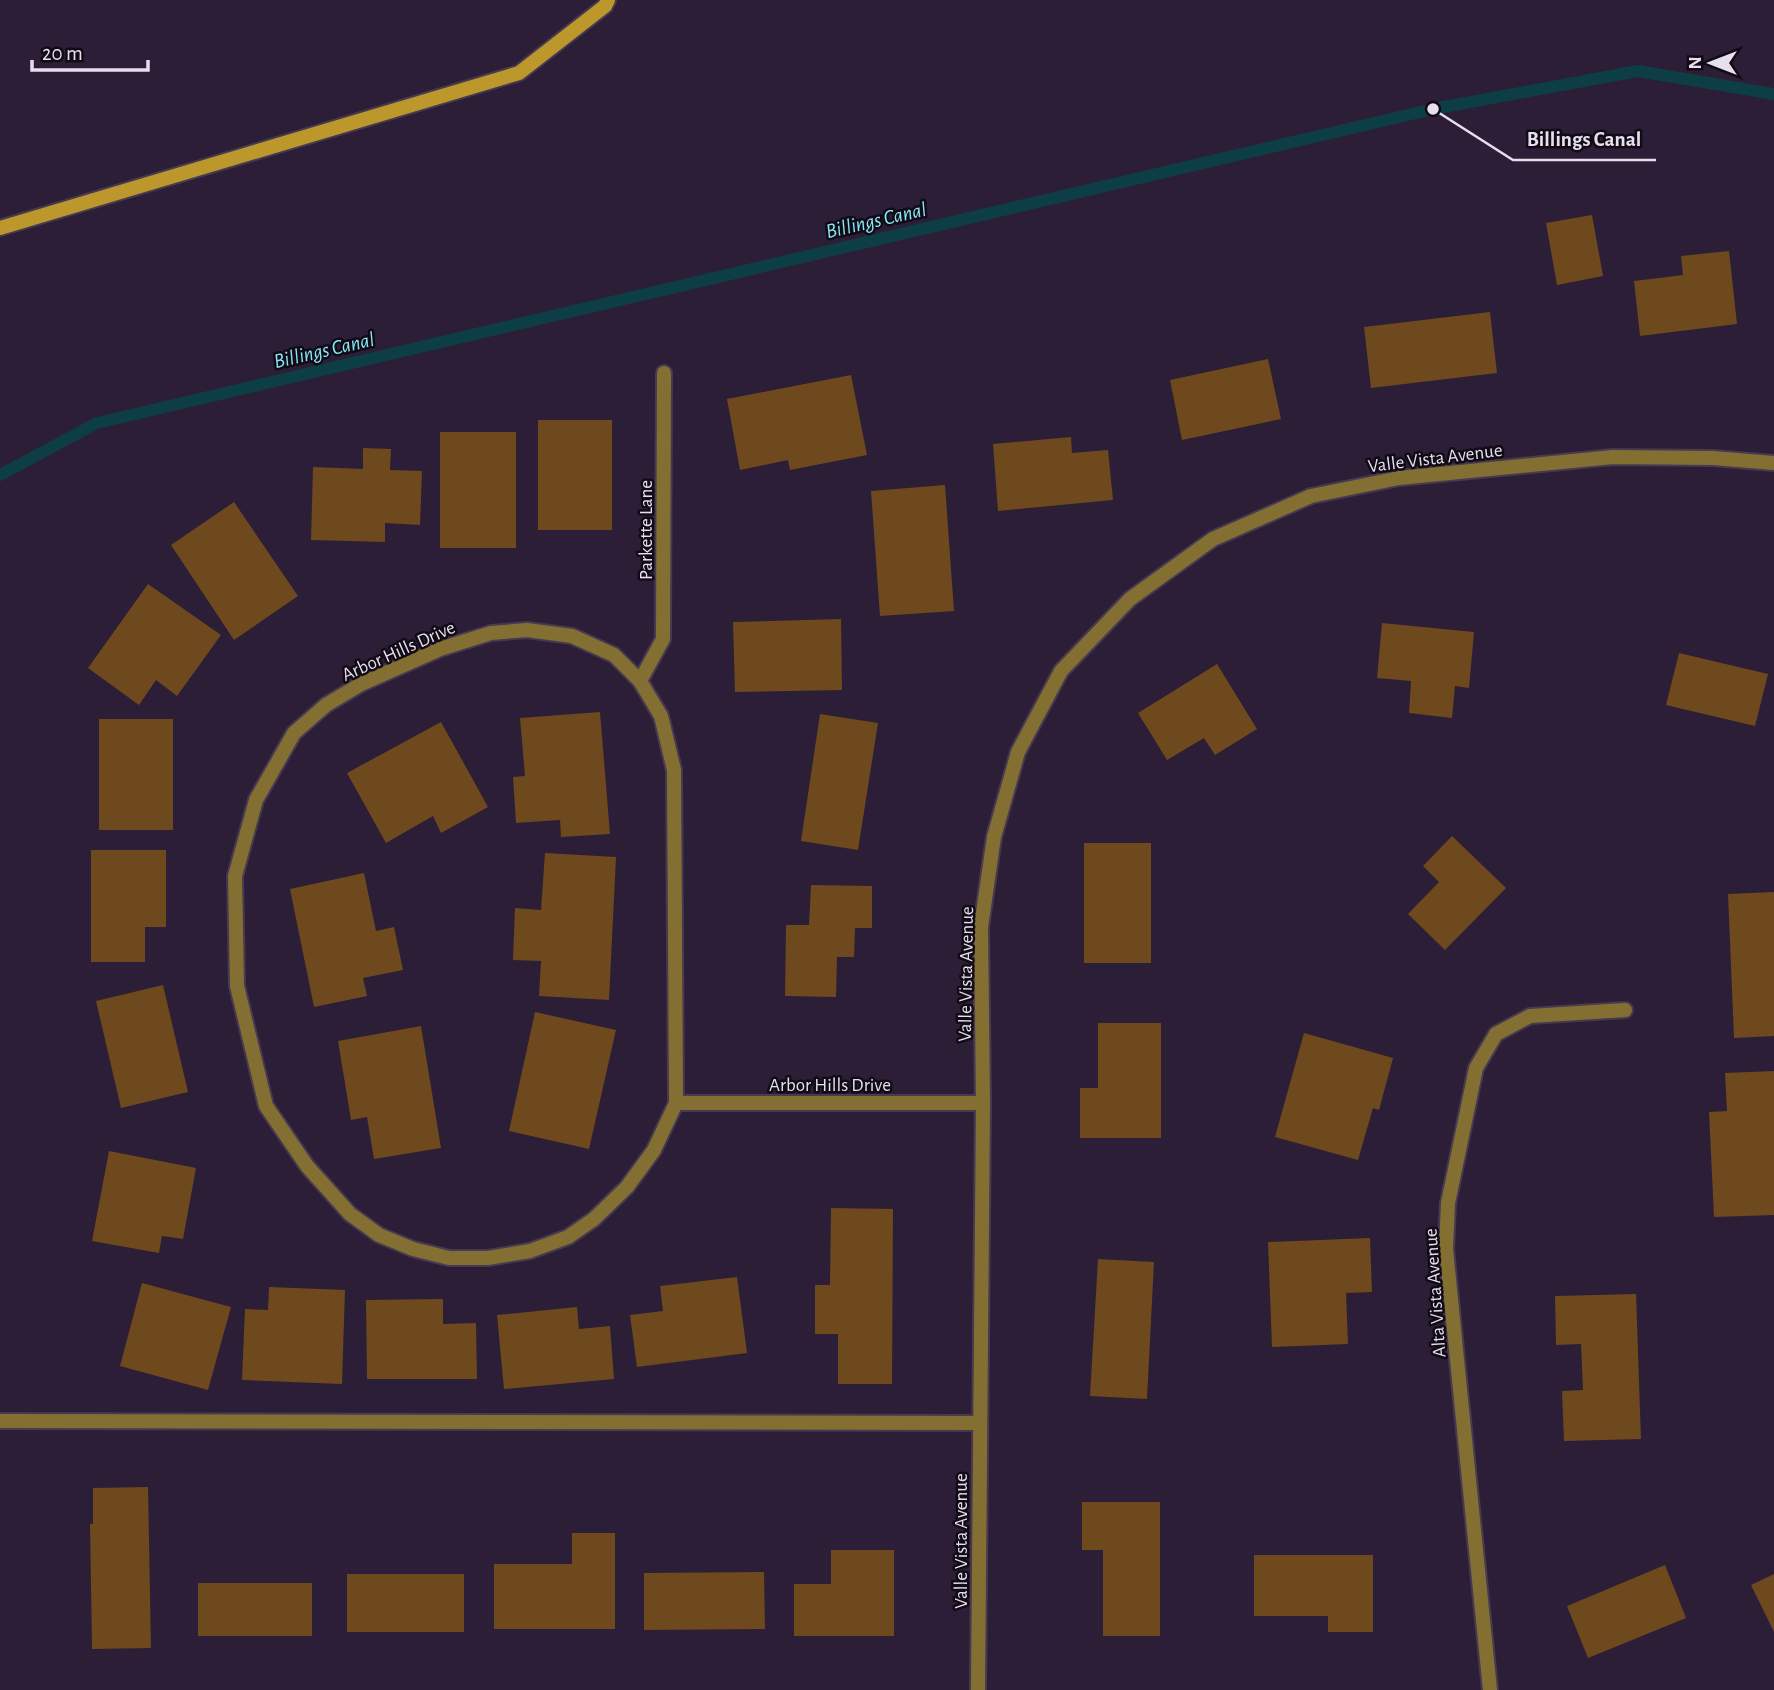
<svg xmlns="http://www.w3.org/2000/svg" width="1774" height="1690" font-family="'Alegreya Sans',sans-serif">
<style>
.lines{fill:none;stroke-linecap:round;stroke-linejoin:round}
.stream{stroke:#0d3d45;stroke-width:12}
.building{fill:#6d491d}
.lane-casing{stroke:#463950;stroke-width:18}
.street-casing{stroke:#463950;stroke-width:18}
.secondary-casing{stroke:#463950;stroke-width:18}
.lane{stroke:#846f32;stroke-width:14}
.street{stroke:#846f32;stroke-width:14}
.secondary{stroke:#bc982c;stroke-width:14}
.labels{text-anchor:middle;stroke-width:5;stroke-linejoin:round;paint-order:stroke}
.street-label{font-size:19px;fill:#e7deee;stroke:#110b15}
.water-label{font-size:21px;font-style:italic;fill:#86e7f9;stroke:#110b15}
.leader{fill:none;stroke:#e7deee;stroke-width:2.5}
.callout-dot{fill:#e7deee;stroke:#110b15;stroke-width:2.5}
.callout-label{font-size:21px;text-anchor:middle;font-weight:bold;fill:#e7deee;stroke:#110b15;stroke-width:5;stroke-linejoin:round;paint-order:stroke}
</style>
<rect width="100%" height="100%" fill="#2c1e36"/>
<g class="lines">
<polyline class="stream" points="0,475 97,423 1433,109 1638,71 1774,94"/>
</g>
<g class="building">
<polygon points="1592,215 1603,276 1557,285 1546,223"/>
<polygon points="1729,251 1737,324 1640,336 1634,281 1683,275 1681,256"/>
<polygon points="1490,312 1497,373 1371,388 1364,327"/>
<polygon points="1268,359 1281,419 1182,440 1170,380"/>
<polygon points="851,375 867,455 790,470 788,460 740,470 727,399"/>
<rect x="538" y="420" width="74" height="110"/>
<rect x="440" y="432" width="76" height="116"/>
<polygon points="1071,437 1072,453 1108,450 1113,500 998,511 993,444"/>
<polygon points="363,448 391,449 390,470 422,471 420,525 385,523 385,542 311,540 313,467 363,469"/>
<polygon points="945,485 954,611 880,616 871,491"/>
<polygon points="234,502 298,596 234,640 171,545"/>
<polygon points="148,584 221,635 177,696 156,680 139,705 88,668"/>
<polygon points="841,619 842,690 735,692 733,622"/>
<polygon points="1382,623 1474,632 1469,688 1455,686 1452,718 1409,713 1411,681 1377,678"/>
<polygon points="1679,653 1768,674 1755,726 1666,705"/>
<polygon points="1217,664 1257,729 1215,755 1204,738 1167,760 1138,713"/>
<polygon points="600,712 610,834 561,837 560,820 516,823 513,777 525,776 520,718"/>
<polygon points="820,714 878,723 858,850 801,841"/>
<rect x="99" y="719" width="74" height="111"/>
<polygon points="441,722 488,807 441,833 433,816 386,843 347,773"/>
<polygon points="1452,836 1506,888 1445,950 1408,914 1439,882 1423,866"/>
<rect x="1084" y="843" width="67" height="120"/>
<polygon points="91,850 166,850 166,927 145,927 145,962 91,962"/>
<polygon points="545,853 616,857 609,1000 539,996 541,961 513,960 515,908 541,910"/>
<polygon points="364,873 376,931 394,927 403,970 363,978 367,996 314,1007 290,889"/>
<polygon points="811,885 872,886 872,928 855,928 854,957 837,957 836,997 785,996 786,925 809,925"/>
<polygon points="1774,892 1774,1036 1734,1038 1728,894"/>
<polygon points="163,985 188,1092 121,1108 96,1001"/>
<polygon points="535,1012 616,1030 589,1149 509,1131"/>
<polygon points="1098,1023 1161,1023 1161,1138 1080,1138 1080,1088 1098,1088"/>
<polygon points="421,1026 441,1148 374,1159 367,1117 351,1120 338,1041"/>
<polygon points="1304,1033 1393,1058 1379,1110 1373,1108 1358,1160 1275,1137"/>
<polygon points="1774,1071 1774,1215 1714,1217 1709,1112 1727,1111 1725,1073"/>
<polygon points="109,1151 196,1168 183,1239 162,1236 159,1253 92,1241"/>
<polygon points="831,1208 893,1209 892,1384 838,1384 838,1334 815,1334 815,1285 830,1285"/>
<polygon points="1370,1238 1372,1292 1346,1293 1348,1344 1272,1347 1268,1242"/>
<polygon points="1098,1259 1154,1262 1147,1399 1090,1396"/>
<polygon points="737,1277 747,1353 637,1367 630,1315 663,1311 660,1286"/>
<polygon points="142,1283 231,1307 208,1390 120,1366"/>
<polygon points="269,1287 345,1290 342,1384 242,1380 245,1309 268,1310"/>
<polygon points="1636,1294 1641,1439 1564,1441 1562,1391 1583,1390 1581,1344 1556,1345 1555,1296"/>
<polygon points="443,1299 443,1324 476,1323 477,1379 367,1379 366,1300"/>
<polygon points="577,1307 579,1329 610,1326 614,1379 504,1389 497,1315"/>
<polygon points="148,1487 151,1648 92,1649 90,1524 93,1524 93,1488"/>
<polygon points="1082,1502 1160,1502 1160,1636 1103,1636 1103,1550 1082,1550"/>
<polygon points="572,1533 615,1533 615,1629 494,1629 494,1564 572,1564"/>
<polygon points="831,1550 894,1550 894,1636 794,1636 794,1584 831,1584"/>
<polygon points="1254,1555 1373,1555 1373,1632 1328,1632 1328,1616 1254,1616"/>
<polygon points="1665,1565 1686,1618 1588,1658 1567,1606"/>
<polygon points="764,1572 765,1629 644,1630 644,1573"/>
<rect x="347" y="1574" width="117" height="58"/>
<polygon points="1774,1574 1774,1632 1751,1585"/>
<rect x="198" y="1583" width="114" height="53"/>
</g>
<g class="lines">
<defs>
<polyline id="lane" points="0,1421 980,1423"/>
<g id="street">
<polygon points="527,630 572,636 614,655 640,681 661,716 674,770 676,1103 654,1150 627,1187 594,1219 568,1237 530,1251 488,1258 449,1258 413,1249 379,1235 350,1214 307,1166 266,1106 237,986 235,876 256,800 294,733 326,705 361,684 440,649 491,633"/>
<polyline points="640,681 663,639 664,373"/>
<polyline points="676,1103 983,1103"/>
<polyline points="978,1690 983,1103 981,927 994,837 1018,752 1061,671 1130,599 1213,539 1311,496 1399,478 1613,457 1713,458 1774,463"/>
<polyline points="1490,1690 1446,1249 1448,1203 1476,1068 1496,1034 1530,1016 1625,1010"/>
</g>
<polyline id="secondary" points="0,228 519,73 605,6 608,0"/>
</defs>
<use href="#lane" class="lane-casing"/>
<use href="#street" class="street-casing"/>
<use href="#secondary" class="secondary-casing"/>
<use href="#lane" class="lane"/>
<use href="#street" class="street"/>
<use href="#secondary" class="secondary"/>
</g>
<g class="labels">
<g class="street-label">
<text transform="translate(1435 457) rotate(-7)" y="7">Valle Vista Avenue</text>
<text transform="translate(645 530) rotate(-90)" y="7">Parkette Lane</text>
<text transform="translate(398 650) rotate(-24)" y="7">Arbor Hills Drive</text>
<text transform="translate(965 974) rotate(-89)" y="7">Valle Vista Avenue</text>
<text x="830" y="1091">Arbor Hills Drive</text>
<text transform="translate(1434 1293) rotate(-94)" y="7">Alta Vista Avenue</text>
<text transform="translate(960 1541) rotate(-90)" y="7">Valle Vista Avenue</text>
</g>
<g class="water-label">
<text transform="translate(876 220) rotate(-13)" y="7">Billings Canal</text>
<text transform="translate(324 350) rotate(-13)" y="7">Billings Canal</text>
</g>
</g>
<path class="leader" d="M1433 109L1513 160H1656"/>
<circle class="callout-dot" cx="1433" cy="109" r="7"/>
<g class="callout-label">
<text x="1584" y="146">Billings Canal</text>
</g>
<g transform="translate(1711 63) rotate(270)" stroke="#110b15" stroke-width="5" paint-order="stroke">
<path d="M0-5L12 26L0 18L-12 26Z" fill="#e7deee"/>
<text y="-10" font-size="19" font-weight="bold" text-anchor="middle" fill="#e7deee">N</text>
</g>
<path d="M32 60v10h116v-10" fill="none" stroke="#e7deee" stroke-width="3.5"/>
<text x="42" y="60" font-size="21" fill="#e7deee" stroke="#110b15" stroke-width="5" paint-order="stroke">20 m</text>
</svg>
